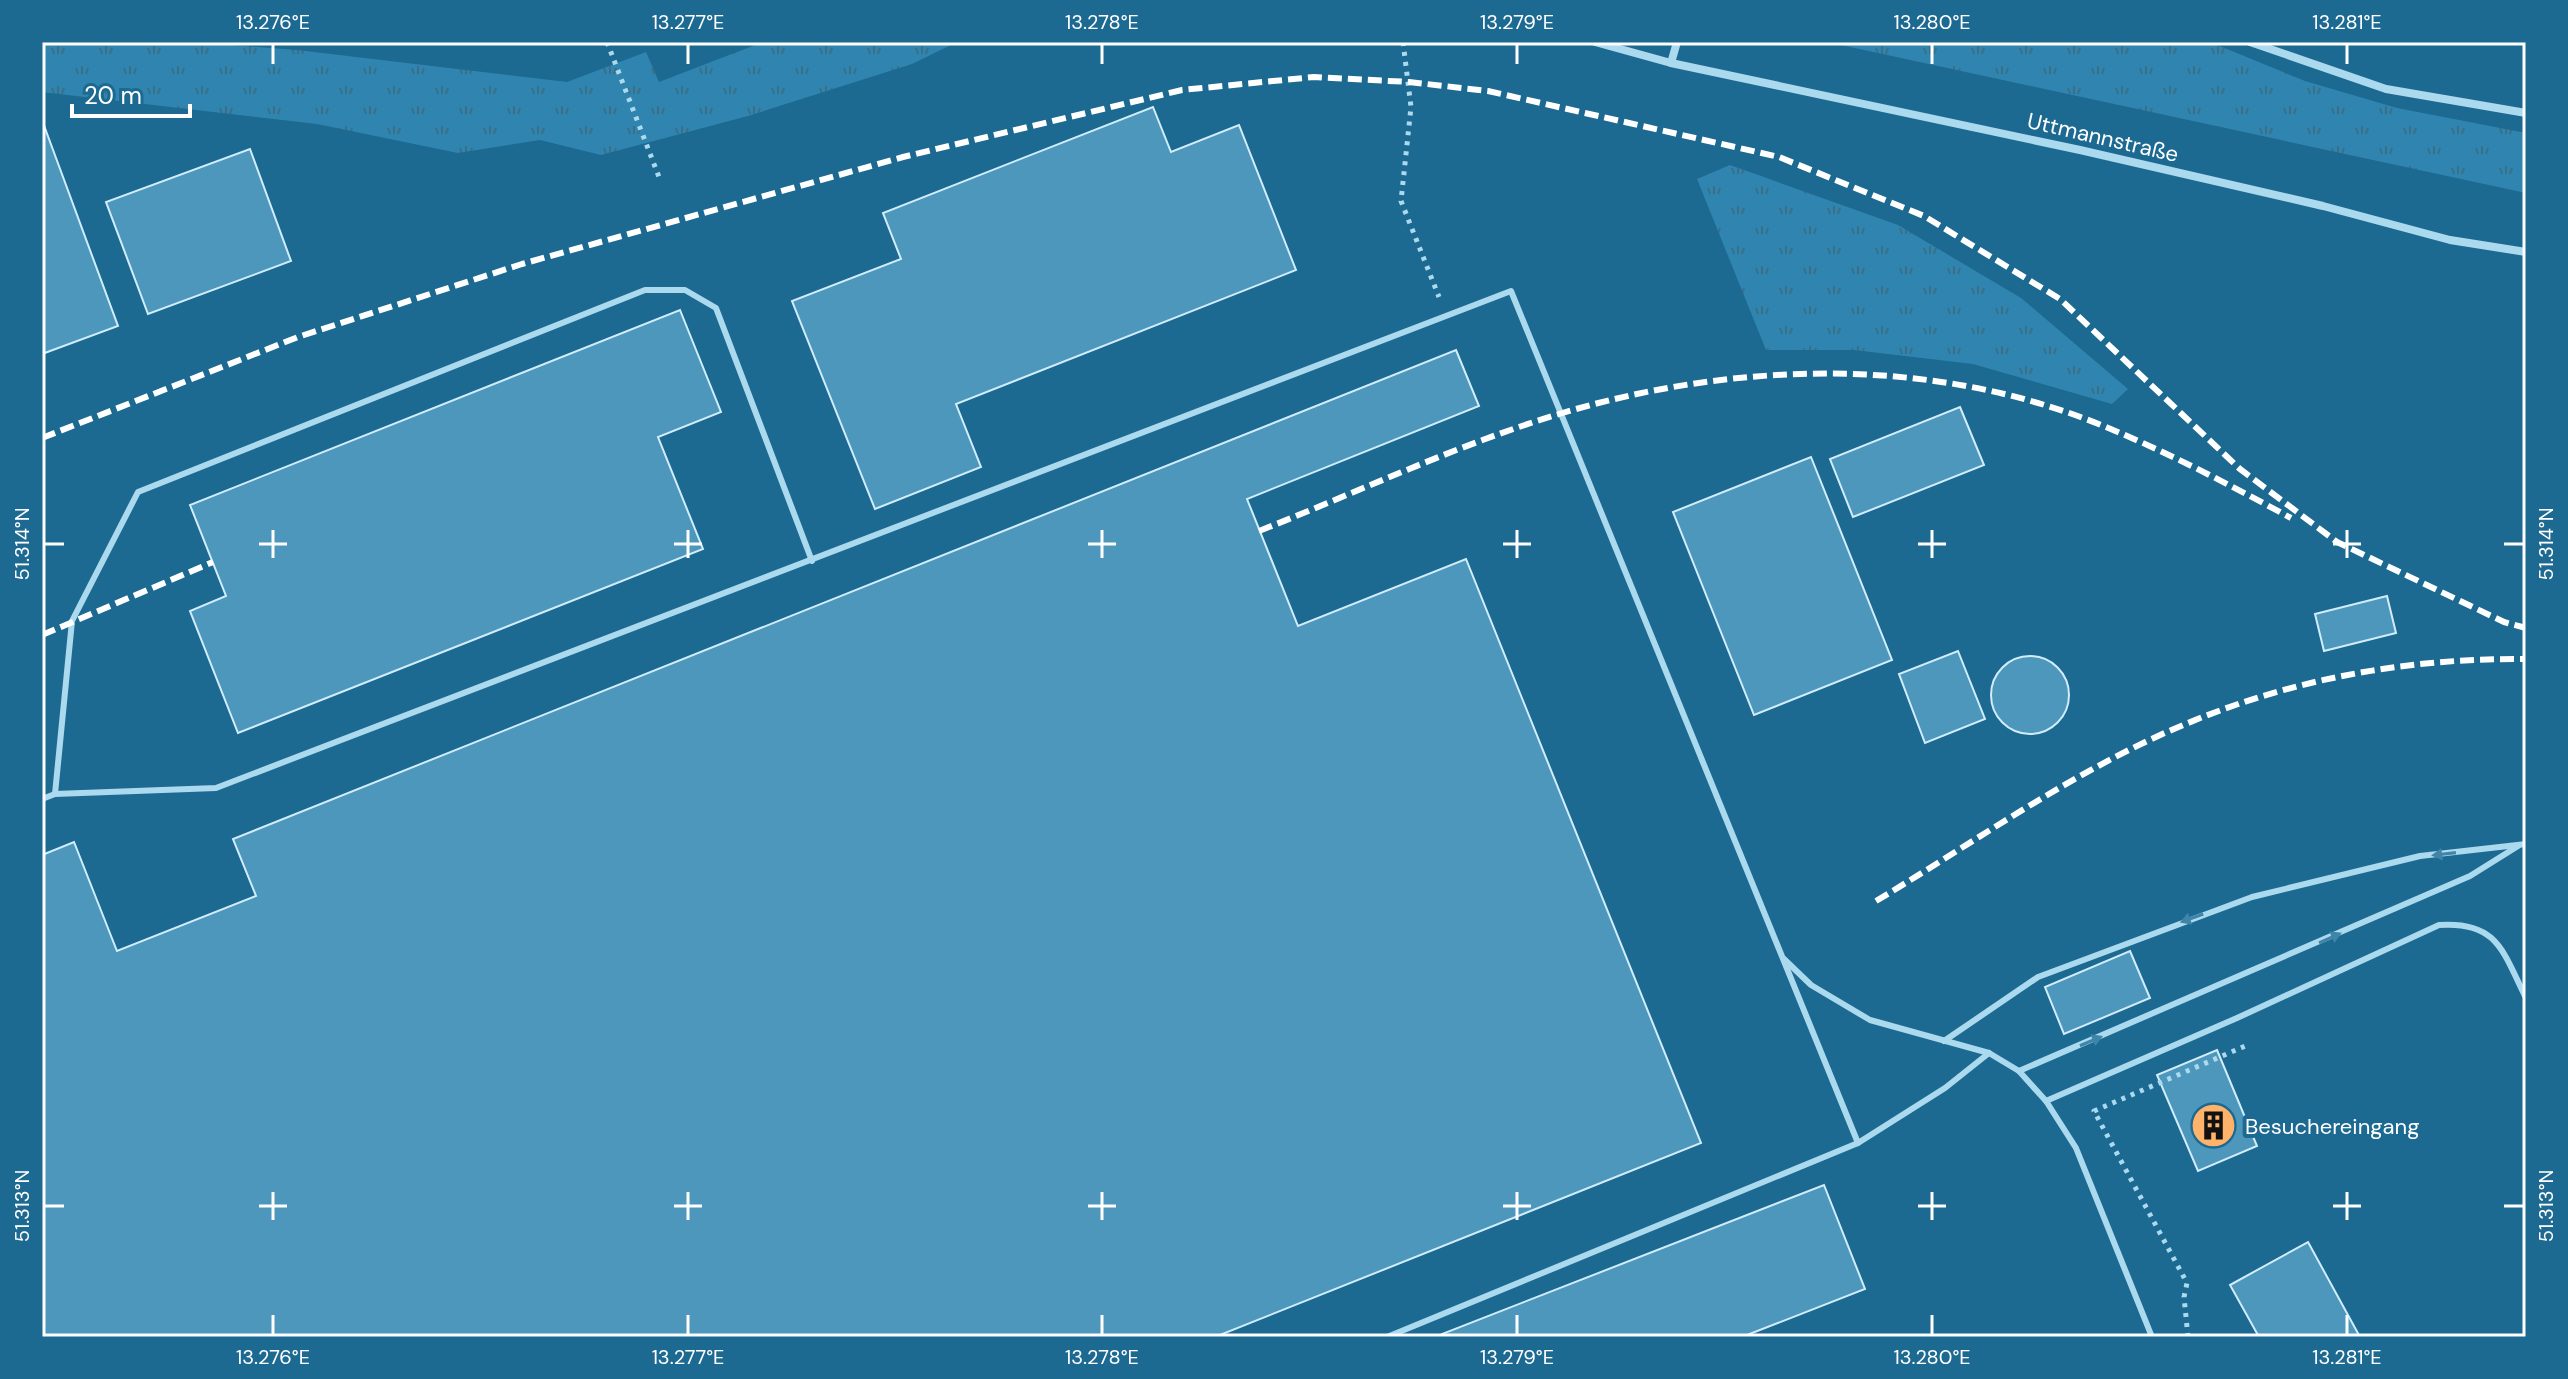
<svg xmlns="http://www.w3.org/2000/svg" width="2568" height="1379" font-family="'DM Sans',sans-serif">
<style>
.grass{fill:url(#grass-tufts)}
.building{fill:#4d97bc;stroke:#d1edfa;stroke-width:2}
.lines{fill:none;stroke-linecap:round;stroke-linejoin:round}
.path{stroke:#abd9ee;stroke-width:5;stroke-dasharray:4 6;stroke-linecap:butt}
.lane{stroke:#abd9ee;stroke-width:6}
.street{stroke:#abd9ee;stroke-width:8}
.rail{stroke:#fff;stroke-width:6;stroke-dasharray:14 6;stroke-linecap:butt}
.oneway{fill:#4085a8}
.ticks{fill:none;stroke:#fff;stroke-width:3}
.labels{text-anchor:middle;stroke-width:8;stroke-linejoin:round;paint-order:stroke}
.street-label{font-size:22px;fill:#fff;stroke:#1c6991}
.poi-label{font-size:22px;fill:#fff;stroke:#1c6991;text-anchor:start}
.neatline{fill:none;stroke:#fff;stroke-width:3}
.ticks-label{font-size:20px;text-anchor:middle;fill:#fff}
</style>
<defs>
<pattern id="grass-tufts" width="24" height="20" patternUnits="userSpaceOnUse" patternTransform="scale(2)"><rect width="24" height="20" fill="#2f85af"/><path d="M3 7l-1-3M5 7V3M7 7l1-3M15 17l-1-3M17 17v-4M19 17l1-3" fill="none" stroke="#3b6e87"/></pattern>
</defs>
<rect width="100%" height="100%" fill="#1c6991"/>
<g class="grass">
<polygon points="42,42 192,42 297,50 567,82 646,52 659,82 763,42 957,42 912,64 748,116 601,155 540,140 458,153 317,124 42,92"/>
<polygon points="1827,42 2210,42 2305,81 2397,108 2526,133 2526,193"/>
<polygon points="1730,165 1898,225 2021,298 2128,389 2112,404 1973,364 1854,350 1766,350 1697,179"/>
</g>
<g class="building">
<polygon points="1153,107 1171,152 1239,125 1296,270 956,404 981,467 875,509 792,301 901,259 883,213"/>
<polygon points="42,120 118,326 42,354"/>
<polygon points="250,149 291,261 148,314 106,202"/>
<polygon points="680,310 721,412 658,437 703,549 238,733 190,611 226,596 190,505"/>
<polygon points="1456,350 1479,406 1247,499 1298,626 1466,559 1701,1143 1215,1337 42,1337 42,855 74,842 117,951 256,896 233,839"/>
<polygon points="1960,407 1984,465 1853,517 1830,459"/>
<polygon points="1811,457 1892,660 1754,715 1673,512"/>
<polygon points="2387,596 2396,633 2324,651 2315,614"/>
<polygon points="1958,651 1985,719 1925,743 1899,674"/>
<circle cx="2030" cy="695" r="39"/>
<polygon points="2130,951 2150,998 2064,1034 2045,987"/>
<polygon points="2217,1050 2257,1146 2198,1171 2157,1075"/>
<polygon points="1824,1185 1865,1289 1742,1337 1443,1337 1442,1334"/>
<polygon points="2308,1242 2360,1337 2259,1337 2230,1285"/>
</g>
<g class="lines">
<g class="path">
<polyline points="607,42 659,177"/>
<polyline points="1403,42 1411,107 1401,201 1439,297"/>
<polyline points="2188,1337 2184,1297 2187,1283 2094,1111 2250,1044"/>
</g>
<g class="lane">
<polyline points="55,794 72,621 138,492 645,290 685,290 716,308 812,561"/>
<polyline points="42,799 55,794 216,788 1511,291 1858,1143 1387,1337"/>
<polyline points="1784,959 1811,985 1870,1020 1989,1053 2019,1071 2046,1101 2076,1148 2152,1337"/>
<polyline points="1944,1041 2038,977 2252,897 2420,856 2526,844"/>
<polyline points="2019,1071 2470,876 2518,846"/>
<path d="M2046,1101L2237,1018L2439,925C2498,921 2503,952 2526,998"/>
<polyline points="1858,1143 1945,1088 1989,1053"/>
</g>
<g class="street">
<polyline points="1595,42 1671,63 2080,150 2323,206 2450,240 2526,252"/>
<polyline points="2250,42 2386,89 2526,113"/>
<polyline points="1671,63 1677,42"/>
</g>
<g class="rail">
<polyline points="42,438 298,337 522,264 903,157 1182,90 1314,77 1409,82 1488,91 1779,157 1924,216 2060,299 2240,469 2337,542 2504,622 2526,628"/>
<path d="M1259,531C1358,492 1457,445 1559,414C1735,361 1933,355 2106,427C2169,453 2230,485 2291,518"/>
<polyline points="42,635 213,562"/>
<path d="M1876,901C1978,840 2078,768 2188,723C2296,678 2410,658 2526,659"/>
</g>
</g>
<defs><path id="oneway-solid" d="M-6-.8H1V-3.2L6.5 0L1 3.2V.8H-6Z" transform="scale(2)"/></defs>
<g class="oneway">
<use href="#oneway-solid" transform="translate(2444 854) rotate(173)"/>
<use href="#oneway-solid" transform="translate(2192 918) rotate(160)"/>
<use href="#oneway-solid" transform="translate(2330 938) rotate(-24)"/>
<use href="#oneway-solid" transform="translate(2091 1041) rotate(-23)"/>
</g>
<path class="ticks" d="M273,44V64M688,44V64M1102,44V64M1517,44V64M1932,44V64M2347,44V64M273,530V558M688,530V558M1102,530V558M1517,530V558M1932,530V558M2347,530V558M44,544H64M259,544H287M674,544H702M1088,544H1116M1503,544H1531M1918,544H1946M2333,544H2361M2504,544H2524M273,1192V1220M688,1192V1220M1102,1192V1220M1517,1192V1220M1932,1192V1220M2347,1192V1220M44,1206H64M259,1206H287M674,1206H702M1088,1206H1116M1503,1206H1531M1918,1206H1946M2333,1206H2361M2504,1206H2524M273,1315V1335M688,1315V1335M1102,1315V1335M1517,1315V1335M1932,1315V1335M2347,1315V1335"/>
<defs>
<symbol id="building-disc" viewBox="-11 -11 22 22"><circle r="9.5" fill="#ffb269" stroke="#1c6991"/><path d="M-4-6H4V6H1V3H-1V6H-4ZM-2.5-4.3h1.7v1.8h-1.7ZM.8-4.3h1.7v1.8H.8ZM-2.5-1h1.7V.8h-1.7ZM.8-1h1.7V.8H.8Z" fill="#111"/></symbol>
</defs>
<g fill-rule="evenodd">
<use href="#building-disc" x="2188" y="1100" width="51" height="51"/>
</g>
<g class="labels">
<g class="street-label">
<text transform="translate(2103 137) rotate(13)" y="8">Uttmannstraße</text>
</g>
<g class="poi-label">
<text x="2245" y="1134">Besuchereingang</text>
</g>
</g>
<rect width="2568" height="1379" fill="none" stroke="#1c6991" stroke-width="88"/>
<path d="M72 104v12h118v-12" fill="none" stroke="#ffffff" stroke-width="4"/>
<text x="84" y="104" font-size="24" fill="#ffffff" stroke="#1c6991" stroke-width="6" paint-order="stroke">20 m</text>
<rect x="44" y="44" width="2480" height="1291" class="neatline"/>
<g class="ticks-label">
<text x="273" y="29">13.276°E</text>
<text x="688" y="29">13.277°E</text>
<text x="1102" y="29">13.278°E</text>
<text x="1517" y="29">13.279°E</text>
<text x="1932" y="29">13.280°E</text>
<text x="2347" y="29">13.281°E</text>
<text transform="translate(22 544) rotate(-90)" y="7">51.314°N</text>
<text transform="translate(2546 544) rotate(-90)" y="7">51.314°N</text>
<text transform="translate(22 1206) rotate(-90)" y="7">51.313°N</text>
<text transform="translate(2546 1206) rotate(-90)" y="7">51.313°N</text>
<text x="273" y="1364">13.276°E</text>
<text x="688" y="1364">13.277°E</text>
<text x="1102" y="1364">13.278°E</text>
<text x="1517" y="1364">13.279°E</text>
<text x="1932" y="1364">13.280°E</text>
<text x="2347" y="1364">13.281°E</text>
</g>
</svg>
